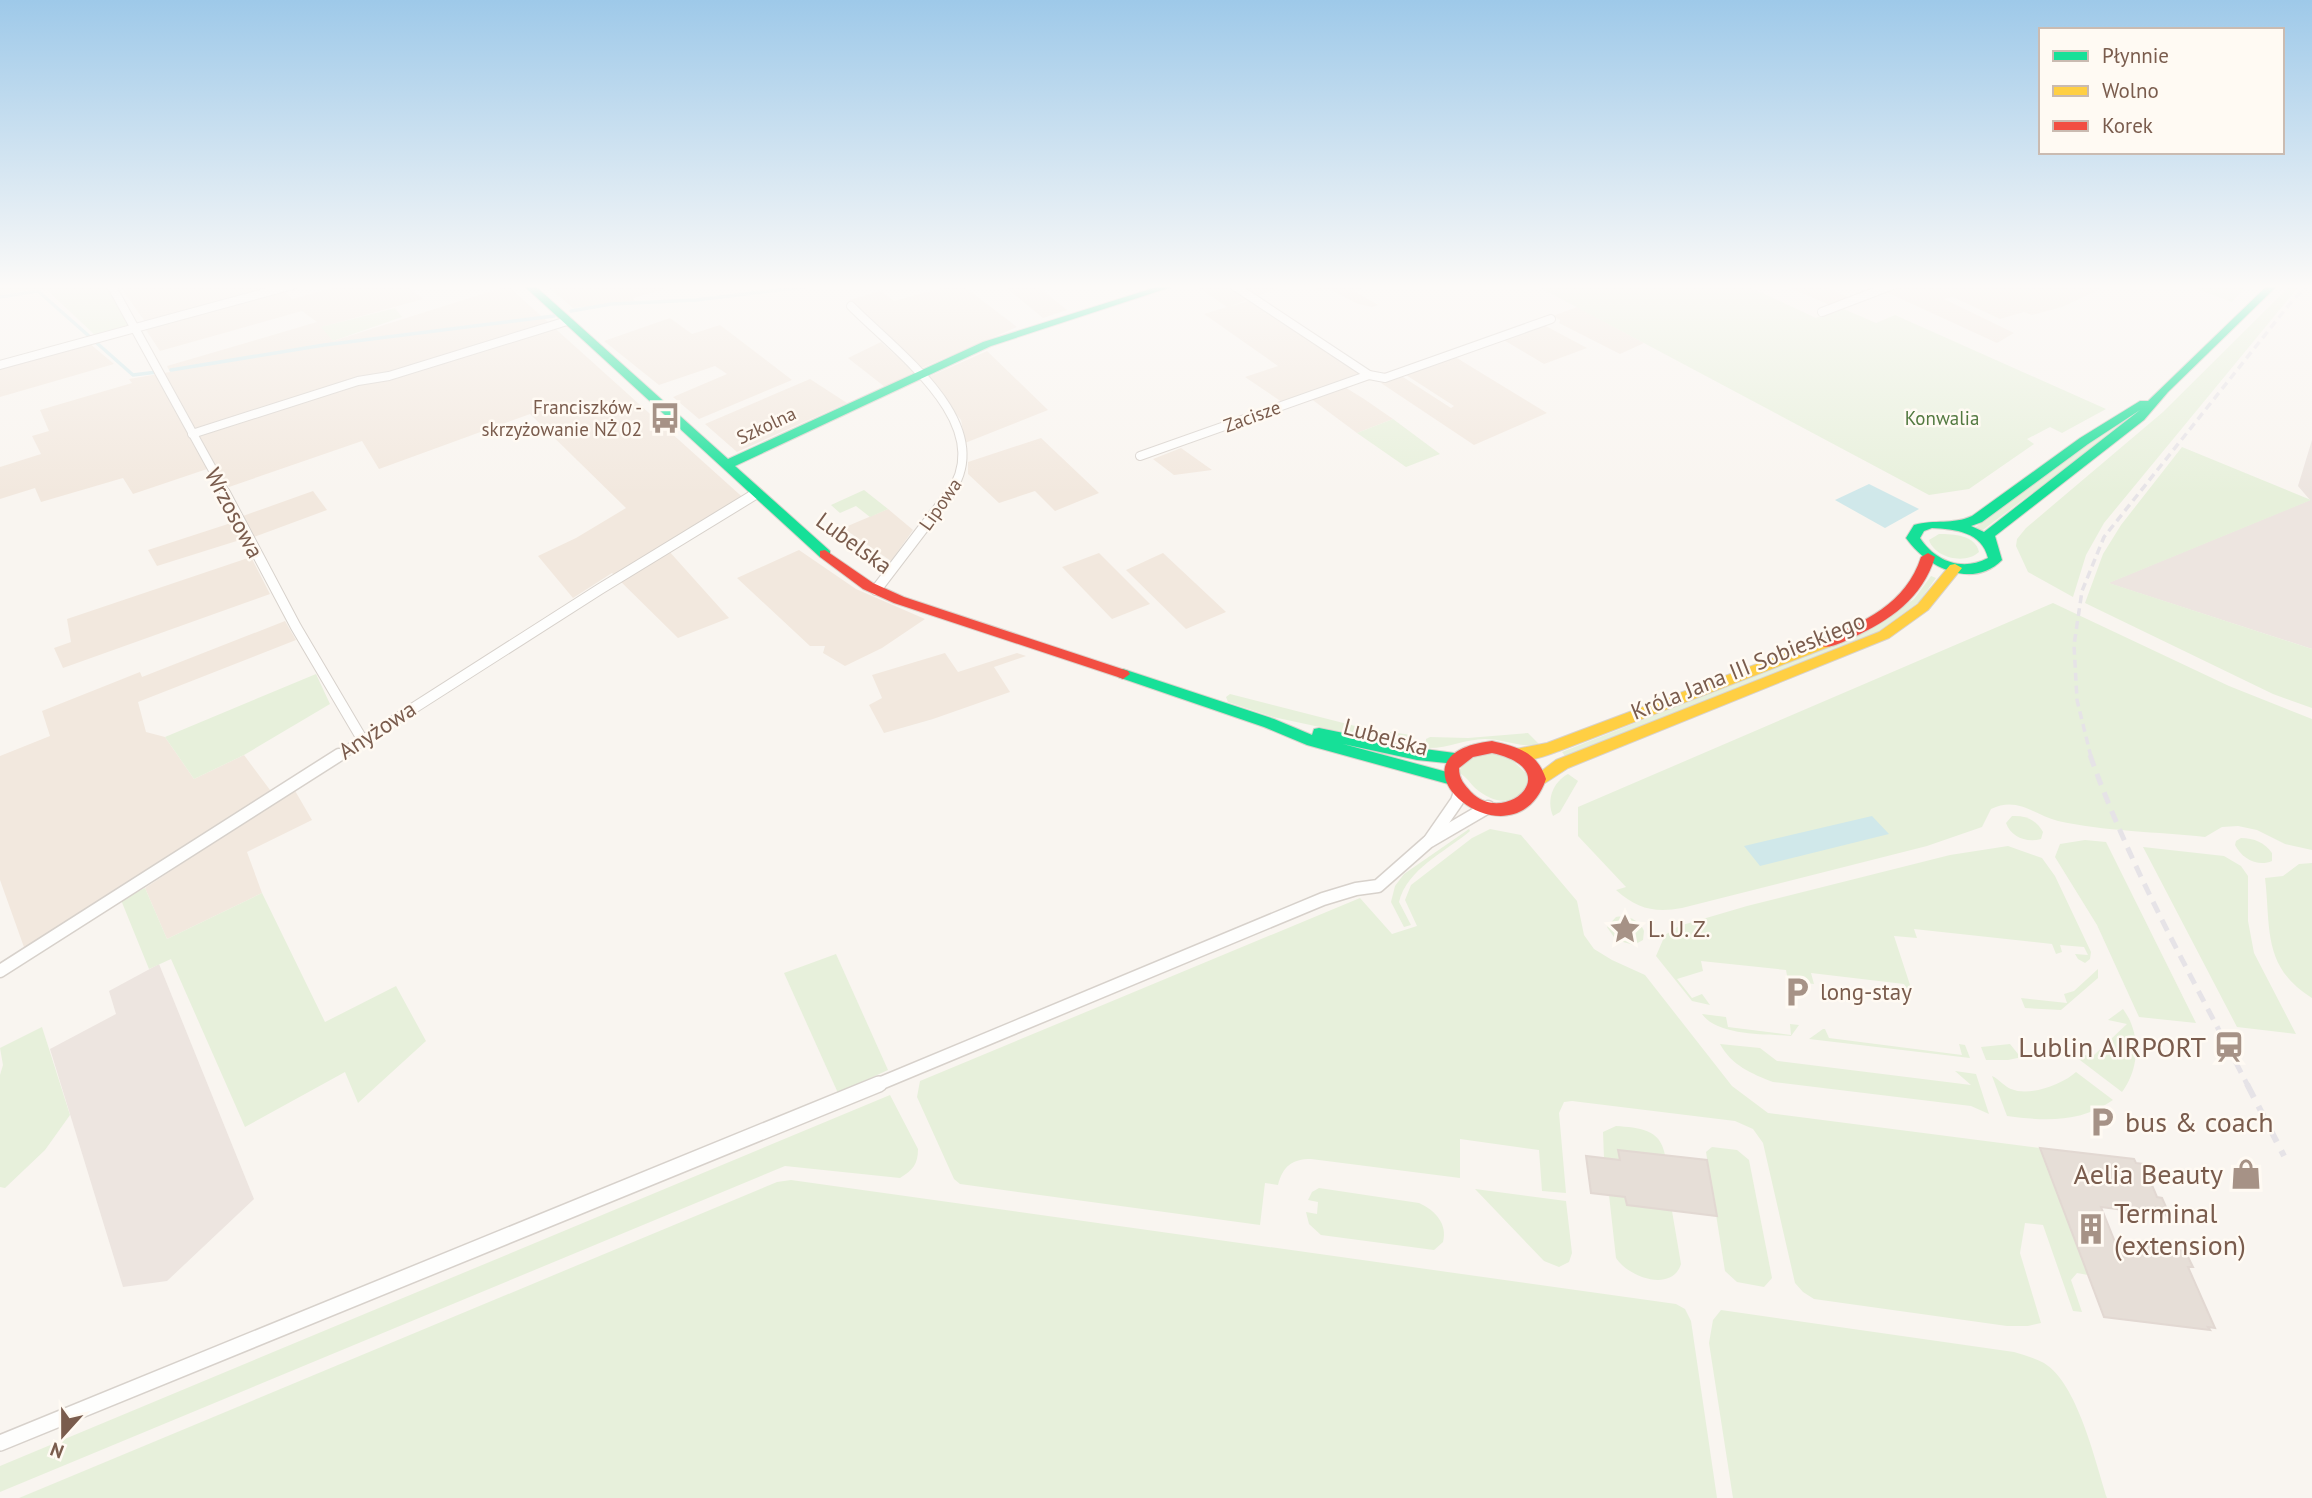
<svg xmlns="http://www.w3.org/2000/svg" width="2312" height="1498" font-family="'PT Sans',sans-serif">
<style>
.residential{fill:#f2e8de}
.industrial{fill:#ede5e0}
.green{fill:#e7f0db}
.water{fill:#d0e8ea}
.lines{fill:none;stroke-linecap:round;stroke-linejoin:round}
.stream{stroke:#d0e8ea;stroke-width:3.5}
.building{fill:#e6ded7;stroke:#e2d8d2;stroke-width:2}
.street-far3-casing{stroke:#d7d1cb;stroke-width:10}
.street-far2-casing{stroke:#d7d1cb;stroke-width:12}
.street-far1-casing{stroke:#d7d1cb;stroke-width:15}
.street-casing{stroke:#d7d1cb;stroke-width:18}
.fast-casing{stroke:#d9d2cb;stroke-width:2}
.slow-casing{stroke:#d9d2cb;stroke-width:2}
.jam-casing{stroke:#d9d2cb;stroke-width:2}
.street-far3{stroke:#fefefd;stroke-width:8}
.street-far2{stroke:#fefefd;stroke-width:10}
.street-far1{stroke:#fefefd;stroke-width:12}
.street{stroke:#fefefd;stroke-width:15}
.fast{fill:#16e098;fill-rule:evenodd}
.slow{fill:#ffcf43;fill-rule:evenodd}
.jam{fill:#f24e42;fill-rule:evenodd}
.rail-far2{stroke:#e6e3e7;stroke-width:3.5;stroke-dasharray:8 5;stroke-linecap:butt}
.rail-far1{stroke:#e6e3e7;stroke-width:5;stroke-dasharray:12 8;stroke-linecap:butt}
.rail{stroke:#e6e3e7;stroke-width:6;stroke-dasharray:15 10;stroke-linecap:butt}
.labels{text-anchor:middle;stroke-width:5;stroke-linejoin:round;paint-order:stroke}
.far-poi-label{font-size:19px;fill:#7a5c4d;stroke:#fffaf3;text-anchor:end}
.far-street-label{font-size:19px;fill:#7a5c4d;stroke:#fffaf3}
.far-park-label{font-size:19px;fill:#537a41;stroke:#fffaf3}
.street-label{font-size:23px;fill:#7a5c4d;stroke:#fffaf3}
.poi-label{font-size:23px;fill:#7a5c4d;stroke:#fffaf3;text-anchor:start}
.near-poi-label{font-size:28px;fill:#7a5c4d;stroke:#fffaf3;text-anchor:end}
</style>
<rect width="100%" height="100%" fill="#f9f5f0"/>
<g class="residential">
<polygon points="119,285 276,285 278,287 146,323"/>
<polygon points="344,285 406,285 423,299 322,327 333,341 508,286 749,503 668,550 729,618 678,638 612,573 573,598 538,556 576,538 626,508 530,414 379,469 362,441 229,487 216,466 133,494 123,478 41,502 35,488 0,499 0,467 41,454 32,436 49,431 40,410 132,383 129,379 170,372 167,366 317,322 302,311 160,351 144,327 283,289 292,299"/>
<polygon points="546,285 679,285 633,298 635,301 573,308"/>
<polygon points="953,285 962,285 1017,327 917,370 849,300 881,291 894,301"/>
<polygon points="1003,285 1036,285 1067,310 1043,318"/>
<polygon points="1195,285 1287,285 1228,307 1252,300 1362,374 1282,402 1245,377 1278,366 1204,314 1227,307"/>
<polygon points="1308,285 1372,285 1354,291 1378,305 1372,307 1358,304 1329,289 1318,291"/>
<polygon points="1783,285 1820,285 1851,298 1832,306"/>
<polygon points="1901,285 2109,285 2062,307 2032,315 2024,312 2000,319 1953,297 1944,299 2014,333 1997,343 1884,291"/>
<polygon points="1577,307 1644,343 1620,354 1559,323 1560,320 1553,316"/>
<polygon points="670,318 692,334 720,325 792,380 699,419 673,397 727,374 715,366 659,385 604,341"/>
<polygon points="1542,324 1587,348 1544,364 1502,339"/>
<polygon points="881,342 914,372 885,387 848,358"/>
<polygon points="89,343 114,364 0,397 0,367"/>
<polygon points="987,351 1048,410 965,443 961,420 926,378"/>
<polygon points="1452,355 1547,413 1474,445 1381,383 1403,377 1451,408 1454,406 1403,373"/>
<polygon points="810,379 847,403 737,452 705,424"/>
<polygon points="1343,386 1364,399 1393,419 1357,433 1310,398"/>
<polygon points="1041,438 1099,493 1055,511 1035,491 999,503 968,474 968,462"/>
<polygon points="1181,448 1212,470 1174,475 1153,459"/>
<polygon points="313,491 327,510 254,537 243,516"/>
<polygon points="888,509 913,530 891,561 843,528"/>
<polygon points="231,523 243,539 157,566 148,550"/>
<polygon points="799,550 856,589 925,619 882,648 845,666 823,653 825,646 810,646 737,578"/>
<polygon points="1099,553 1150,604 1112,619 1062,567"/>
<polygon points="1163,553 1226,612 1186,629 1126,570"/>
<polygon points="251,557 270,594 63,668 54,648 71,642 67,619"/>
<polygon points="285,621 296,640 138,702 146,732 165,737 194,779 244,755 273,794 25,950 0,880 0,756 50,736 42,711 140,672 142,677"/>
<polygon points="945,653 958,672 1017,653 1026,656 994,667 1010,692 933,719 884,733 869,705 882,698 872,675"/>
<polygon points="294,789 312,820 247,852 262,893 167,939 145,888"/>
</g>
<g class="industrial">
<polygon points="2312,440 2312,649 2108,583 2310,500 2298,486"/>
<polygon points="159,964 254,1199 167,1281 123,1287 50,1049 116,1014 109,991"/>
</g>
<g class="green">
<polygon points="0,285 108,285 134,327 97,337 47,290 32,289 0,295"/>
<polygon points="1535,285 1745,285 1816,318 1839,307 1876,323 1895,315 2106,409 2062,433 2050,427 2027,439 2034,444 1969,489 1929,495"/>
<polygon points="2186,285 2247,285 2232,302"/>
<polygon points="2291,285 2300,285 2104,523 2086,555 2073,597 2028,572 2016,546 2017,539 2026,528 2163,412"/>
<polygon points="395,308 402,317 333,341 321,327"/>
<path d="M2138,413C2087,455 2032,492 1979,533L1973,529L2081,448Z"/>
<polygon points="1393,419 1440,454 1406,467 1357,433"/>
<polygon points="2182,447 2311,500 2109,583 2312,649 2312,708 2273,694 2085,603 2103,554 2121,525"/>
<polygon points="864,490 888,509 870,517 856,506 840,513 831,505"/>
<path d="M1939,534C1954,534 1975,535 1979,552C1965,565 1935,558 1929,540Z"/>
<polygon points="1931,576 1936,578 1919,602 1876,633 1565,756 1562,752 1870,630 1914,599"/>
<path d="M2053,603L2229,686L2312,719V850L2285,844L2257,830L2238,826L2222,827L2205,837C2160,832 2102,831 2058,821C2034,815 2018,796 1991,809L1982,827L1927,846L1682,908C1655,913 1637,909 1616,890L1626,887L1578,836V807Z"/>
<polygon points="316,674 330,704 244,755 194,779 165,737"/>
<polygon points="1230,694 1363,728 1411,735 1414,739 1413,747 1273,717 1228,702 1226,697"/>
<path d="M1528,733L1540,745C1520,748 1504,739 1485,739C1465,739 1447,749 1426,748V739L1430,737L1468,738Z"/>
<path d="M1489,753L1510,758L1530,777L1531,788C1513,805 1495,805 1475,788C1469,782 1467,777 1459,773C1463,758 1475,755 1489,753Z"/>
<path d="M1568,774L1578,781L1560,812L1553,816C1546,800 1553,782 1568,774Z"/>
<path d="M2012,816C2025,815 2037,820 2043,832L2041,839C2026,843 2011,837 2006,823Z"/>
<path d="M1469,829L1470,831C1445,852 1407,869 1399,902L1411,925L1404,927L1391,902L1395,886L1404,874Z"/>
<path d="M1490,829L1521,835L1577,901L1584,935L1594,949L1612,960L1645,975L1732,1086L1768,1113L2040,1148L2088,1275L2077,1273L2071,1280L2082,1312L2073,1311L2043,1225L2025,1223L2020,1253L2041,1323L2028,1326H2007L1814,1299L1803,1292L1795,1283L1763,1143L1753,1129L1735,1121L1572,1101L1564,1102L1559,1113L1566,1193L1542,1191L1539,1150L1460,1139V1178L1311,1159C1292,1159 1283,1166 1278,1185L1265,1183L1260,1225L960,1184L954,1179L917,1097L920,1081L1360,898L1392,934L1417,926L1405,900L1411,885L1472,838Z"/>
<path d="M2241,838C2254,838 2265,843 2272,853V861C2258,867 2242,859 2235,845L2236,841Z"/>
<polygon points="2085,840 2106,842 2196,1023 2139,1017 2097,925 2055,857 2060,844"/>
<polygon points="2008,846 2042,858 2055,876 2091,952 2090,959 2085,963 2078,959 2075,954 2088,955 2084,947 2060,945 2062,952 2056,954 2052,944 1914,929 1917,938 1894,936 1912,991 1911,995 1904,984 1811,973 1814,984 1788,981 1786,970 1701,961 1703,971 1677,979 1692,998 1702,994 1710,1005 1692,1001 1656,956 1665,935 1679,926 1747,906 1950,855"/>
<polygon points="2143,847 2224,856 2241,866 2248,876 2248,921 2254,953 2296,1034 2237,1027"/>
<path d="M2312,863V998C2262,967 2271,928 2265,878L2283,876L2299,864Z"/>
<polygon points="145,888 167,939 262,893 325,1022 396,986 426,1041 358,1103 345,1072 245,1127 171,959 149,969 121,900"/>
<path d="M1616,917C1628,915 1639,920 1644,931L1643,940L1634,945L1616,940L1607,927Z"/>
<polygon points="836,954 888,1070 838,1093 784,973"/>
<polygon points="2098,969 2098,978 2061,1010 2025,1008 2021,998 2067,1003 2064,994 2074,991"/>
<path d="M2123,1009C2141,1033 2140,1068 2122,1092L2072,1054L2093,1056L2127,1024L2108,1020Z"/>
<path d="M1702,1014L1726,1017L1728,1027L1791,1035L1790,1024L1799,1025L1791,1036C1766,1034 1717,1036 1702,1014Z"/>
<polygon points="42,1027 70,1115 45,1150 5,1188 0,1187 0,1075 3,1065 0,1048"/>
<polygon points="1823,1029 1825,1029 1829,1038 1962,1055 1959,1044 1965,1045 1970,1058 1809,1039"/>
<path d="M1720,1044L1760,1048L1777,1061L1971,1085L1955,1071L1976,1074L1989,1114L1971,1106L1773,1082C1752,1074 1731,1065 1720,1044Z"/>
<polygon points="2010,1044 2018,1054 2026,1052 2027,1056 2008,1060 1986,1060 1981,1047"/>
<path d="M2076,1072L2113,1100C2080,1123 2045,1121 2007,1116L1992,1076C1999,1079 2005,1087 2011,1089C2030,1097 2063,1084 2076,1072Z"/>
<path d="M890,1095L918,1149C918,1164 913,1170 900,1178L785,1166L0,1492V1466Z"/>
<path d="M1616,1126C1639,1128 1660,1128 1665,1155L1619,1150L1620,1160L1604,1158L1603,1132Z"/>
<polygon points="1712,1147 1737,1150 1749,1160 1772,1278 1764,1287 1737,1282 1725,1271 1706,1152"/>
<polygon points="791,1180 1676,1304 1685,1309 1691,1321 1717,1498 19,1498 777,1182"/>
<path d="M1319,1188L1419,1203C1435,1210 1448,1224 1443,1242L1434,1250L1321,1235L1309,1224L1306,1212L1317,1214L1318,1202L1308,1200L1312,1192Z"/>
<polygon points="1475,1189 1566,1201 1572,1253 1569,1262 1559,1267 1544,1261"/>
<path d="M1609,1195L1625,1197L1627,1205L1672,1211L1681,1264C1672,1293 1628,1277 1616,1258Z"/>
<path d="M1721,1310L2014,1352C2024,1355 2035,1358 2044,1363C2078,1384 2095,1461 2107,1498H1733L1709,1343L1713,1320Z"/>
</g>
<g class="water">
<polygon points="1869,484 1919,509 1885,528 1835,500"/>
<polygon points="1872,816 1889,834 1760,866 1744,846"/>
</g>
<g class="lines">
<g class="stream">
<polyline points="0,297 38,291 133,375 157,372"/>
<polyline points="571,311 611,304 696,300 820,285"/>
<polyline points="171,370 324,345 554,316"/>
</g>
</g>
<g class="building">
<polygon points="2040,1148 2134,1159 2136,1163 2143,1164 2157,1197 2162,1198 2170,1216 2101,1207 2115,1242 2185,1251 2193,1267 2188,1267 2215,1328 2208,1327 2210,1330 2104,1317"/>
<polygon points="1618,1150 1707,1160 1717,1216 1627,1205 1625,1197 1591,1193 1586,1156 1620,1160"/>
</g>
<g class="lines">
<defs>
<g id="street-far3">
<polyline points="111,285 226,494"/>
<path d="M851,306C894,350 1000,425 949,494"/>
<polyline points="1822,312 1893,285"/>
<polyline points="0,365 293,285"/>
<polyline points="1369,375 1385,378 1551,319"/>
<polyline points="192,434 358,381 389,376 567,321"/>
<polyline points="1140,456 1369,375 1233,285"/>
<polyline points="755,494 757,493"/>
</g>
<g id="street-far2">
<polyline points="225,493 296,627 362,739"/>
<polyline points="876,590 950,493"/>
<polyline points="337,757 600,589 757,493"/>
</g>
<g id="street-far1">
<polyline points="1430,840 1457,801 1460,792"/>
<polyline points="0,971 339,755"/>
<polyline points="874,1086 1323,899 1356,889 1378,886 1428,842 1488,807"/>
</g>
<polyline id="street" points="0,1443 879,1084"/>
<g id="fast">
<polygon points="523,285 534,285 728,459 983,342 1163,285 1177,285 991,346 735,466 830,551 830,557 820,557"/>
<path d="M2268,285H2278L2168,392L2144,420L1995,536L2002,560C1972,590 1926,567 1906,538L1914,525C1935,519 1953,525 1972,516L2080,438L2140,401H2148ZM2140,410L1984,532L1971,526L1982,522L2088,444ZM1932,528C1955,529 1982,532 1988,558C1962,572 1935,561 1920,538L1924,531Z"/>
<polygon points="1123,669 1274,719 1312,735 1314,729 1319,728 1417,748 1462,754 1464,758 1462,762 1456,764 1417,760 1343,744 1458,775 1460,779 1452,785 1307,745 1264,727 1118,677 1116,674 1118,671"/>
</g>
<g id="slow">
<polygon points="1955,564 1962,568 1928,610 1889,638 1568,768 1545,783 1533,783 1531,779 1556,760 1879,632 1918,604 1950,565"/>
<path d="M1826,638L1833,643L1831,646L1559,751C1545,756 1520,767 1509,754L1511,750L1547,743Z"/>
</g>
<g id="jam">
<polygon points="825,550 873,583 904,597 1128,671 1130,674 1123,679 1118,677 894,603 863,589 820,557 820,551"/>
<path d="M1928,553L1935,557C1922,599 1890,620 1852,638C1842,642 1831,649 1821,646L1819,643L1821,640C1864,622 1906,604 1921,557Z"/>
<path d="M1492,741C1518,747 1537,752 1546,779C1513,875 1372,755 1492,741ZM1492,753C1569,770 1504,827 1471,792C1464,784 1459,779 1459,768L1473,757Z"/>
</g>
</defs>
<use href="#street-far3" class="street-far3-casing"/>
<use href="#street-far2" class="street-far2-casing"/>
<use href="#street-far1" class="street-far1-casing"/>
<use href="#street" class="street-casing"/>
<use href="#fast" class="fast-casing"/>
<use href="#slow" class="slow-casing"/>
<use href="#jam" class="jam-casing"/>
<use href="#street-far3" class="street-far3"/>
<use href="#street-far2" class="street-far2"/>
<use href="#street-far1" class="street-far1"/>
<use href="#street" class="street"/>
<use href="#fast" class="fast"/>
<use href="#slow" class="slow"/>
<use href="#jam" class="jam"/>
<polyline class="rail-far2" points="2091,757 2077,700 2074,645 2082,591 2104,537 2292,301 2308,285"/>
<path class="rail-far1" d="M2090,755C2131,870 2192,977 2248,1086"/>
<polyline class="rail" points="2247,1084 2284,1156"/>
</g>
<linearGradient id="sky" x2="0" y2="1"><stop stop-color="#9ec9e9"/><stop offset="0.58" stop-color="#fcfaf8"/><stop offset="1" stop-color="#fcfaf8" stop-opacity="0"/></linearGradient>
<rect width="2312" height="494" fill="url(#sky)"/>
<defs>
<symbol id="bus-bare" viewBox="-9 -9 18 18"><path d="M-5-6H5V4H4V6H2V4H-2V6H-4V4H-5ZM-3.5-4V0h7V-4ZM-3.5 1.2v1.5H-2V1.2ZM2 1.2v1.5H3.5V1.2Z" fill="#a69286" stroke="#fffaf3" stroke-width="2.5" paint-order="stroke"/></symbol>
<symbol id="sight-bare" viewBox="-9 -9 18 18"><path d="M0-6L1.8-2.2L6-1.7L2.9 1.2L3.7 5.4L0 3.3L-3.7 5.4L-2.9 1.2L-6-1.7L-1.8-2.2Z" fill="#a69286" stroke="#fffaf3" stroke-width="2.5" paint-order="stroke"/></symbol>
<symbol id="parking-bare" viewBox="-9 -9 18 18"><path d="M-3.5-5.5H1a3.5 3.5 0 0 1 0 7H-1V5.5H-3.5ZM-1-3.4V-.6H.8a1.4 1.4 0 0 0 0-2.8Z" fill="#a69286" stroke="#fffaf3" stroke-width="2.5" paint-order="stroke"/></symbol>
<symbol id="station-bare" viewBox="-9 -9 18 18"><path d="M-3-6H3Q5-6 5-4V2Q5 4 3 4L4.5 6H3L1.5 4h-3L-3 6H-4.5L-3 4Q-5 4-5 2V-4Q-5-6-3-6ZM-3.5-4v3h7v-3ZM-3.5 1v1.5H-2V1ZM2 1v1.5H3.5V1Z" fill="#a69286" stroke="#fffaf3" stroke-width="2.5" paint-order="stroke"/></symbol>
<symbol id="shop-bare" viewBox="-9 -9 18 18"><path d="M-5-2.5h2.3a2.7 3.5 0 0 1 5.4 0H5L5.5 6h-11ZM-1.5-2.5h3a1.5 2.3 0 0 0-3 0Z" fill="#a69286" stroke="#fffaf3" stroke-width="2.5" paint-order="stroke"/></symbol>
<symbol id="building-bare" viewBox="-9 -9 18 18"><path d="M-4-6H4V6H1V3H-1V6H-4ZM-2.5-4.3h1.7v1.8h-1.7ZM.8-4.3h1.7v1.8H.8ZM-2.5-1h1.7V.8h-1.7ZM.8-1h1.7V.8H.8Z" fill="#a69286" stroke="#fffaf3" stroke-width="2.5" paint-order="stroke"/></symbol>
</defs>
<g fill-rule="evenodd">
<use href="#bus-bare" x="643" y="396" width="44" height="44"/>
<use href="#sight-bare" x="1603" y="907" width="44" height="44"/>
<use href="#parking-bare" x="1775" y="970" width="44" height="44"/>
<use href="#station-bare" x="2207" y="1025" width="44" height="44"/>
<use href="#parking-bare" x="2080" y="1100" width="44" height="44"/>
<use href="#shop-bare" x="2224" y="1152" width="44" height="44"/>
<use href="#building-bare" x="2069" y="1207" width="44" height="44"/>
</g>
<g class="labels">
<g class="far-poi-label">
<text x="642" y="414">Franciszków -<tspan x="642" dy="22">skrzyżowanie NŻ 02</tspan></text>
</g>
<g class="far-street-label">
<text transform="translate(1252 416) rotate(-20)" y="7">Zacisze</text>
<text transform="translate(766 425) rotate(-25)" y="7">Szkolna</text>
<text transform="translate(940 504) rotate(-55)" y="7">Lipowa</text>
</g>
<g class="far-park-label">
<text x="1942" y="425">Konwalia</text>
</g>
<g class="street-label">
<text transform="translate(234 513) rotate(62)" y="8">Wrzosowa</text>
<text transform="translate(854 543) rotate(36)" y="8">Lubelska</text>
<text transform="translate(1748 666) rotate(-22)" y="8">Króla Jana III Sobieskiego</text>
<text transform="translate(377 730) rotate(-33)" y="8">Anyżowa</text>
<text transform="translate(1386 737) rotate(15)" y="8">Lubelska</text>
</g>
<g class="poi-label">
<text x="1648" y="937">L. U. Z.</text>
<text x="1820" y="1000">long-stay</text>
</g>
<g class="near-poi-label">
<text x="2206" y="1057">Lublin AIRPORT</text>
<text x="2125" y="1132" text-anchor="start">bus &amp; coach</text>
<text x="2223" y="1184">Aelia Beauty</text>
<text x="2114" y="1223" text-anchor="start">Terminal<tspan x="2114" dy="32">(extension)</tspan></text>
</g>
</g>
<rect x="2039" y="28" width="245" height="126" fill="#fffaf3" stroke="#cabbb1" stroke-width="2"/>
<rect x="2053" y="51" width="35" height="10" fill="#16e098" stroke="#cabbb1" stroke-width="2"/>
<text x="2102" y="63" font-size="21" fill="#7a5c4d">Płynnie</text>
<rect x="2053" y="86" width="35" height="10" fill="#ffcf43" stroke="#cabbb1" stroke-width="2"/>
<text x="2102" y="98" font-size="21" fill="#7a5c4d">Wolno</text>
<rect x="2053" y="121" width="35" height="10" fill="#f24e42" stroke="#cabbb1" stroke-width="2"/>
<text x="2102" y="133" font-size="21" fill="#7a5c4d">Korek</text>
<g transform="translate(63 1435) rotate(201)" stroke="#fffaf3" stroke-width="5" paint-order="stroke">
<path d="M0-5L12 26L0 18L-12 26Z" fill="#7a5c4d"/>
<text y="-10" font-size="19" font-weight="bold" text-anchor="middle" fill="#7a5c4d">N</text>
</g>
</svg>
